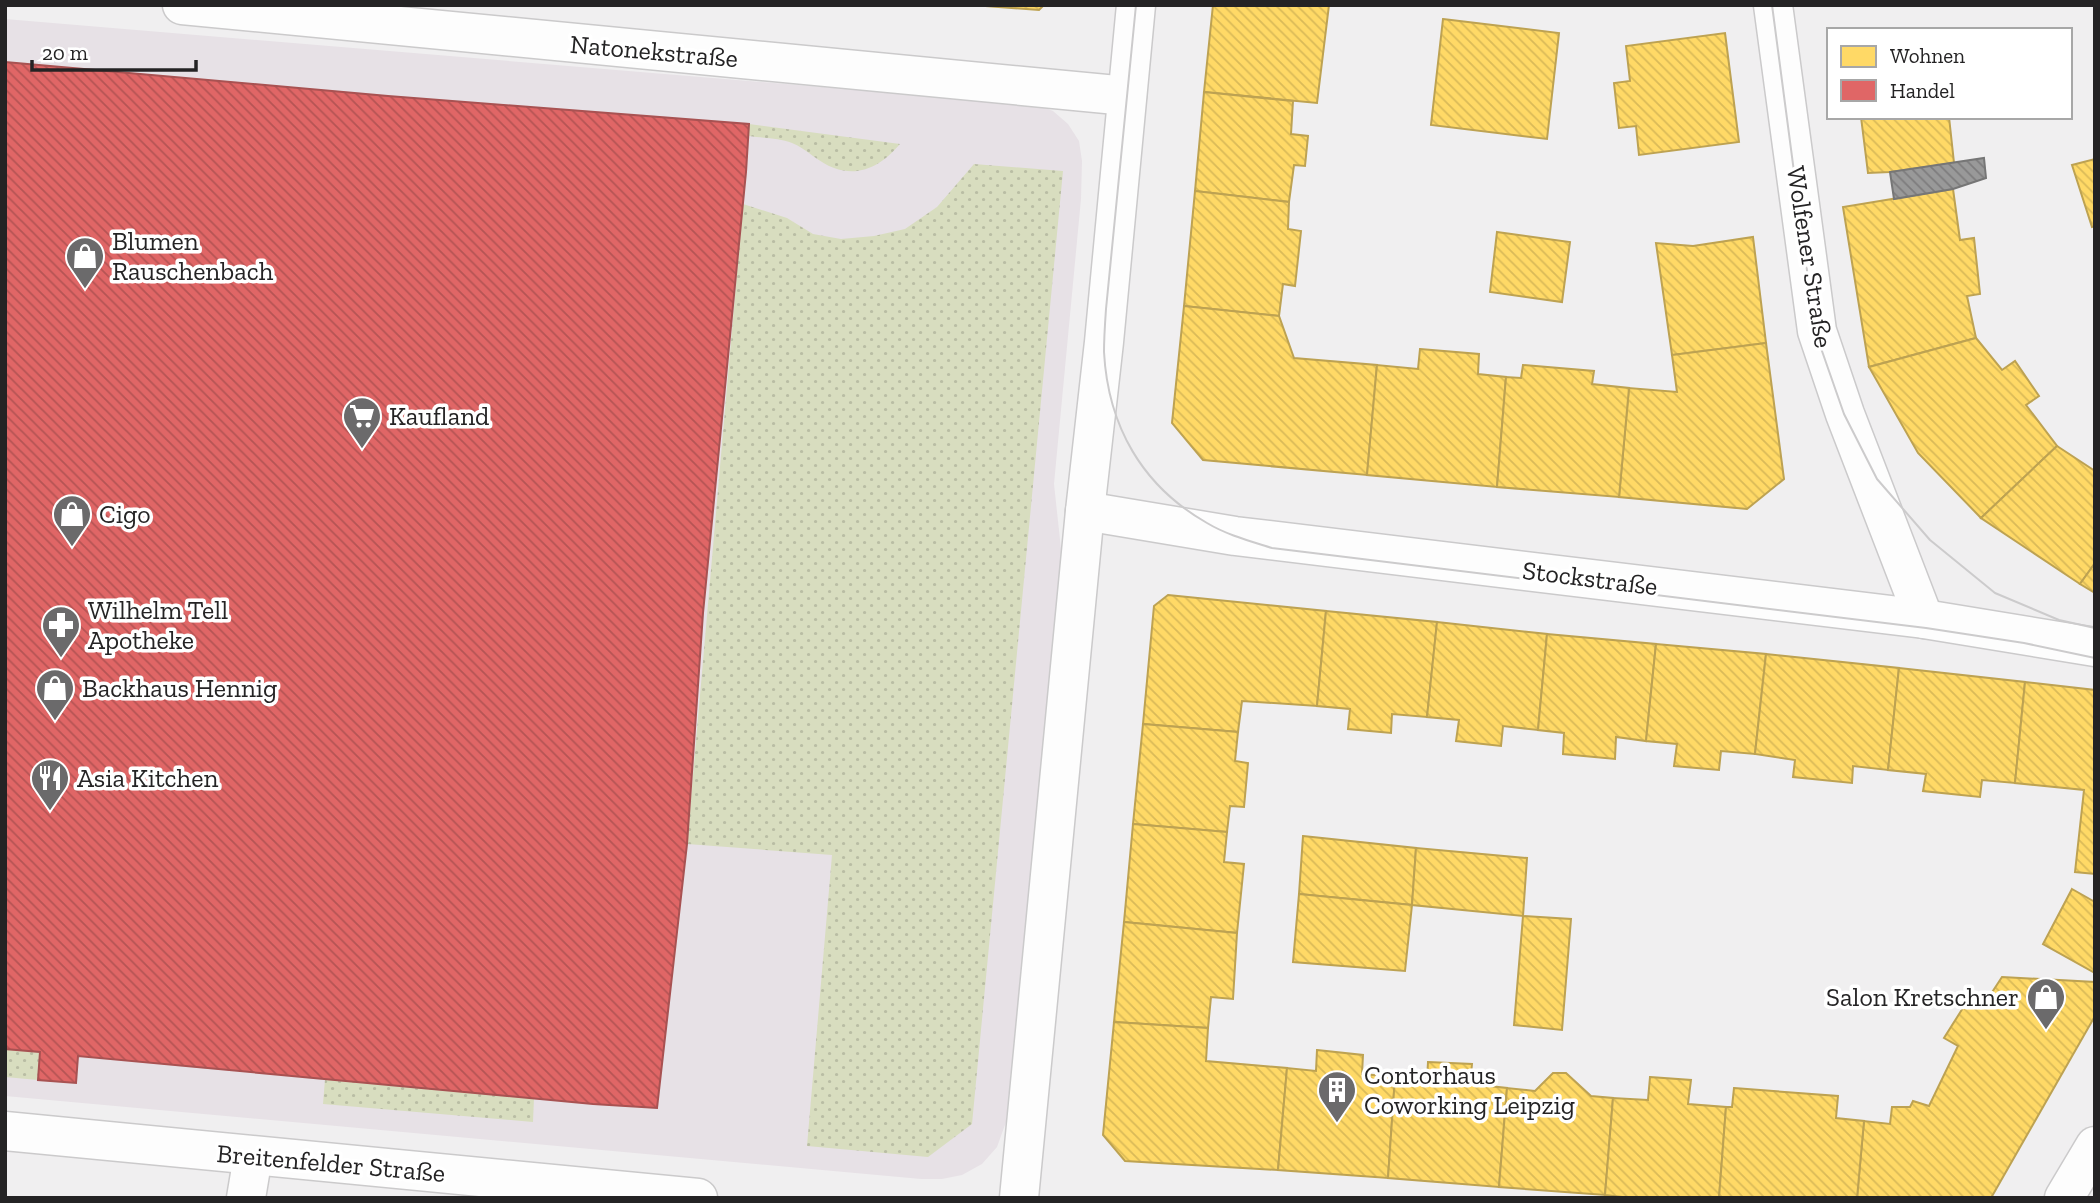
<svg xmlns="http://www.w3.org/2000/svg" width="2100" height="1203" font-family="'Zilla Slab',serif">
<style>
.built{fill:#e7e1e6}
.grass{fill:url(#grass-dots)}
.homes{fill:url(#homes-back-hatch);stroke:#bda252;stroke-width:2}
.shops{fill:url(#shops-back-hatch);stroke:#a85252;stroke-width:2}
.industry{fill:url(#industry-back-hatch);stroke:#767676;stroke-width:2}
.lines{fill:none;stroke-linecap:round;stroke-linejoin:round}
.street-casing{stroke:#cbcacb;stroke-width:41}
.secondary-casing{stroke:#cbcacb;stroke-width:41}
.street{stroke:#fdfdfd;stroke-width:38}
.secondary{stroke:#fdfdfd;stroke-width:38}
.tram{stroke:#cccbcc;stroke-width:2}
.labels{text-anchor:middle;stroke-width:7;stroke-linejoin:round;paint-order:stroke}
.street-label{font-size:26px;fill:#242324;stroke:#fff}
.poi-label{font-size:26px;fill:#242324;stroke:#fff;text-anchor:start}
</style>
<defs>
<pattern id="grass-dots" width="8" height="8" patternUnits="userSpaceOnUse" patternTransform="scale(1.75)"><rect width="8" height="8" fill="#d8ddbf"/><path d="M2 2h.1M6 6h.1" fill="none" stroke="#b9bda4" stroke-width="1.8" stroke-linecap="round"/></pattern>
<pattern id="homes-back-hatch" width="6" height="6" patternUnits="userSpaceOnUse" patternTransform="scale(1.75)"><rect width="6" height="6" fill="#ffd966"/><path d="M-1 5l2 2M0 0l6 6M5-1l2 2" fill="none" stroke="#daba58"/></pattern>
<pattern id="shops-back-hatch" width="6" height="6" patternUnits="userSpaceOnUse" patternTransform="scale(1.75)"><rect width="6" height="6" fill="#e06666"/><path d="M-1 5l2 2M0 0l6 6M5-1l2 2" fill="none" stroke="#b55454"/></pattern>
<pattern id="industry-back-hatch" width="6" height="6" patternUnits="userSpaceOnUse" patternTransform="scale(1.75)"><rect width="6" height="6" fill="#999"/><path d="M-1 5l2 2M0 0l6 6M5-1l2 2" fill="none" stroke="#7d7c7d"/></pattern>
</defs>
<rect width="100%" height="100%" fill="#f0eff0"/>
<polygon class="built" points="5,19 1038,105 1053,111 1068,124 1079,141 1082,161 1081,199 1054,484 1062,558 1006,1122 997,1147 982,1164 962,1175 942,1179 921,1179 5,1096"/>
<g class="grass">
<path d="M749,124L900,144C883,164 861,178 834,168C819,163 807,149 792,143C779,138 762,138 749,136Z"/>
<polygon points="974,164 1063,171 972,1124 928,1157 807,1146 832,855 687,844 743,204 787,218 813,234 841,239 874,236 905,229 937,207"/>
<polygon points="5,1049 40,1052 38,1080 5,1077"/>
<polygon points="325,1079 534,1098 533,1122 323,1104"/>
</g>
<g class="homes">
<polygon points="972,5 1044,5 1039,10"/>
<polygon points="1213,5 1329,5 1317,103 1204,92"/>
<polygon points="1443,19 1559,33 1547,139 1431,125"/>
<polygon points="1725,33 1739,142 1639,155 1636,126 1619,128 1614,83 1630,81 1626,46"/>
<polygon points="1204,92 1293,101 1291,134 1308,136 1305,166 1294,165 1289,202 1195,191"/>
<polygon points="1861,117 1949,117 1954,163 1890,172 1868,173"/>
<polygon points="2095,159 2095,226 2092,227 2072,165"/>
<polygon points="1953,189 1960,240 1974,238 1980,294 1967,296 1976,338 1869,367 1843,207"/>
<polygon points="1195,191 1289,202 1288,229 1301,231 1295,286 1283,284 1279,316 1184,306"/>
<polygon points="1497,232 1570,242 1562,302 1490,292"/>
<polygon points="1753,237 1766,343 1672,355 1656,243 1693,246"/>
<polygon points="1184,306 1279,316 1294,358 1377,365 1367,475 1203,460 1172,423"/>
<polygon points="1976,338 2002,370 2015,361 2039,396 2026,405 2057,446 1981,518 1918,453 1869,367"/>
<polygon points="1766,343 1784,479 1747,509 1619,497 1629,388 1677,392 1672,355"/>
<polygon points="1420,349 1479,354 1478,374 1506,377 1497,487 1367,475 1377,365 1418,369"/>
<polygon points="1523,365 1594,371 1592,384 1629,388 1619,497 1497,487 1506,377 1521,378"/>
<polygon points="2057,446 2095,471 2095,563 2080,584 1981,518"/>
<polygon points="2095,563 2095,593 2080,584"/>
<polygon points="1168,595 1326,611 1317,706 1242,701 1238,732 1143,724 1154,606"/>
<polygon points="1326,611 1437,622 1427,717 1392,714 1391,733 1348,729 1350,709 1317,706"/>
<polygon points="1437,622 1547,634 1538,730 1503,726 1501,746 1456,741 1459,720 1427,717"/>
<polygon points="1547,634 1656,644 1646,741 1616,737 1615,759 1563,754 1564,733 1538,730"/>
<polygon points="1656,644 1766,654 1755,754 1721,751 1719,770 1674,766 1677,744 1646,741"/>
<polygon points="1766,654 1899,668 1888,770 1853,766 1852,783 1793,777 1795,760 1755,754"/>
<polygon points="1899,668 2025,682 2015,783 1982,780 1980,797 1923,791 1926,774 1888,770"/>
<polygon points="2025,682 2095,690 2095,874 2075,872 2084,790 2015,783"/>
<polygon points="1143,724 1238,732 1235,761 1248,763 1244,807 1230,806 1227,832 1133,824"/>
<polygon points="1133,824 1227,832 1224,862 1244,864 1237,933 1124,922"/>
<polygon points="1303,836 1416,848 1412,905 1299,894"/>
<polygon points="1416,848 1527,858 1523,916 1412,905"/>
<polygon points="2072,889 2095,902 2095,973 2043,944"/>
<polygon points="1299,894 1412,905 1405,971 1293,962"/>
<polygon points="1523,916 1571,919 1562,1030 1514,1025"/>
<polygon points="1124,922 1237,933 1233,999 1211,997 1208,1028 1114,1022"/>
<polygon points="2002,977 2095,982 2095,1016 1991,1198 1857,1198 1864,1121 1890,1124 1892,1107 1910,1107 1913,1101 1929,1106 1958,1046 1944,1038 1973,992 1987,1000"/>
<polygon points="1114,1022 1208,1028 1206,1061 1287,1068 1278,1170 1125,1161 1103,1135"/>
<polygon points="1317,1050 1363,1055 1362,1074 1395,1077 1388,1178 1278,1170 1287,1068 1316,1071"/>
<polygon points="1428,1062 1472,1064 1470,1084 1507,1088 1499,1187 1388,1178 1395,1077 1427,1080"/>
<polygon points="1553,1073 1566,1073 1591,1096 1613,1098 1605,1195 1499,1187 1507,1088 1535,1091"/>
<polygon points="1650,1077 1691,1080 1688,1104 1726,1107 1719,1198 1631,1198 1605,1195 1613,1098 1648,1100"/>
<polygon points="1734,1088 1838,1096 1836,1118 1864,1121 1857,1198 1719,1198 1726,1107 1732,1107"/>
</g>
<polygon class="shops" points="5,62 388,96 749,124 746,172 703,613 687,844 657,1108 593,1104 78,1056 76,1083 38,1080 40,1052 5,1049"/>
<polygon class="industry" points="1984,158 1986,178 1953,189 1894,199 1890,172"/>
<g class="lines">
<defs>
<g id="street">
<polyline points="182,5 1127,96"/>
<polyline points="1773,5 1817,331 1845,414 1924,619"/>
<polyline points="1085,511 1235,536 1924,619 2095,647"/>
<polyline points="246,1198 253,1156"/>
<polyline points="1019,1198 1085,511 1104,342 1136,5"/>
</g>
<g id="secondary">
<polyline points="5,1131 698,1198"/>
<polyline points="2064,1198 2095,1146"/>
</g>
</defs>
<use href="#street" class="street-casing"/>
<use href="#secondary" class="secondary-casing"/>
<use href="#street" class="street"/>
<use href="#secondary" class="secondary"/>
<g class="tram">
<path d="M1136,5L1106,309C1105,323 1104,338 1104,352C1108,426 1142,486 1207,523C1227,535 1250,541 1272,548L1926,628L2024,643L2095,658"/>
<polyline points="1772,5 1815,331 1844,414 1877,479 1930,540 1995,593 2059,620 2095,628"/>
</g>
</g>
<defs>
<symbol id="shop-pin" viewBox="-11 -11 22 30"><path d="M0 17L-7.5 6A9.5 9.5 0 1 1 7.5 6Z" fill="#6b6a6b" stroke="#fff"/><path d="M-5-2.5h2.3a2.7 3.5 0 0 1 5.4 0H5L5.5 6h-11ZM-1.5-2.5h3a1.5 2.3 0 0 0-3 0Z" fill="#fff"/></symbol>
<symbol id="supermarket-pin" viewBox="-11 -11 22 30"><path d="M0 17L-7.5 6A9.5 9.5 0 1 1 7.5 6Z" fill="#6b6a6b" stroke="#fff"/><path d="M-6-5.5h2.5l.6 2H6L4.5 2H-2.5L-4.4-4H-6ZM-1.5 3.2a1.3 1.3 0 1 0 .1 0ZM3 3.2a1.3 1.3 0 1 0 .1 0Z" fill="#fff"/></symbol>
<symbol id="pharmacy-pin" viewBox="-11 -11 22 30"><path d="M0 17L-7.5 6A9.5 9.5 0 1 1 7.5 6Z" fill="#6b6a6b" stroke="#fff"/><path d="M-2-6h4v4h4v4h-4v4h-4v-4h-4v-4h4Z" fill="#fff"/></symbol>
<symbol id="restaurant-pin" viewBox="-11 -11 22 30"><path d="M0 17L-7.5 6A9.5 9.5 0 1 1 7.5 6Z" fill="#6b6a6b" stroke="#fff"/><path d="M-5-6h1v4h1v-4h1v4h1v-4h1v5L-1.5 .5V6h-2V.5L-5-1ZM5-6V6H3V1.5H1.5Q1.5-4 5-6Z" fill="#fff"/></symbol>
<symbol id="building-pin" viewBox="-11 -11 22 30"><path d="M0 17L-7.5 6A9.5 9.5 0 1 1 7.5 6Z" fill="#6b6a6b" stroke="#fff"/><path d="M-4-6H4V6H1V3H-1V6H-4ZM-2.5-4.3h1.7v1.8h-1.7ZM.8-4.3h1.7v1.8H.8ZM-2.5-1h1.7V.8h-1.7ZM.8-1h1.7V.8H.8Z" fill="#fff"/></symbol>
</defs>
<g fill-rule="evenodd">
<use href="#shop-pin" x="63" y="234" width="44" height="60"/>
<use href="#supermarket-pin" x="340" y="394" width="44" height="60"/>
<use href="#shop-pin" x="50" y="492" width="44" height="60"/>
<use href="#pharmacy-pin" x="39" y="603" width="44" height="60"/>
<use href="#shop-pin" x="33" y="666" width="44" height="60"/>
<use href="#restaurant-pin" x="28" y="756" width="44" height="60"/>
<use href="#shop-pin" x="2024" y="975" width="44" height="60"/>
<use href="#building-pin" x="1315" y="1068" width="44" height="60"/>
</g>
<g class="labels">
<g class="street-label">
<text transform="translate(654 51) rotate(5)" y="9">Natonekstraße</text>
<text transform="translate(1810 257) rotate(81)" y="9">Wolfener Straße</text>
<text transform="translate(1590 578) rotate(7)" y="9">Stockstraße</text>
<text transform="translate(331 1163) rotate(5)" y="9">Breitenfelder Straße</text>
</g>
<g class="poi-label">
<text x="112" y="250">Blumen<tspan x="112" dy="30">Rauschenbach</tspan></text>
<text x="389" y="425">Kaufland</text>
<text x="99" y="523">Cigo</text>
<text x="88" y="619">Wilhelm Tell<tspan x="88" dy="30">Apotheke</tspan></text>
<text x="82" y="697">Backhaus Hennig</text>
<text x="77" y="787">Asia Kitchen</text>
<text x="2019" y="1006" text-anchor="end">Salon Kretschner</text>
<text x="1364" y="1084">Contorhaus<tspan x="1364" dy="30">Coworking Leipzig</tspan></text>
</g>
</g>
<rect width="2100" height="1203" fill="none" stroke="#242324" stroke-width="14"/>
<rect x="1827" y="28" width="245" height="91" fill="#ffffff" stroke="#a7a7a7" stroke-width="2"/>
<rect x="1841" y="46" width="35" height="21" fill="#ffd966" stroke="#a7a7a7" stroke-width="2"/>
<text x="1890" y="63" font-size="21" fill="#242324">Wohnen</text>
<rect x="1841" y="80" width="35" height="21" fill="#e06666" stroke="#a7a7a7" stroke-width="2"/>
<text x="1890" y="98" font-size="21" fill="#242324">Handel</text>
<path d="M32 60v10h164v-10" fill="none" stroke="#242324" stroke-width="3.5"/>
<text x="42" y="60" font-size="21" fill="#242324" stroke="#ffffff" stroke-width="5" paint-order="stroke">20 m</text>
</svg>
